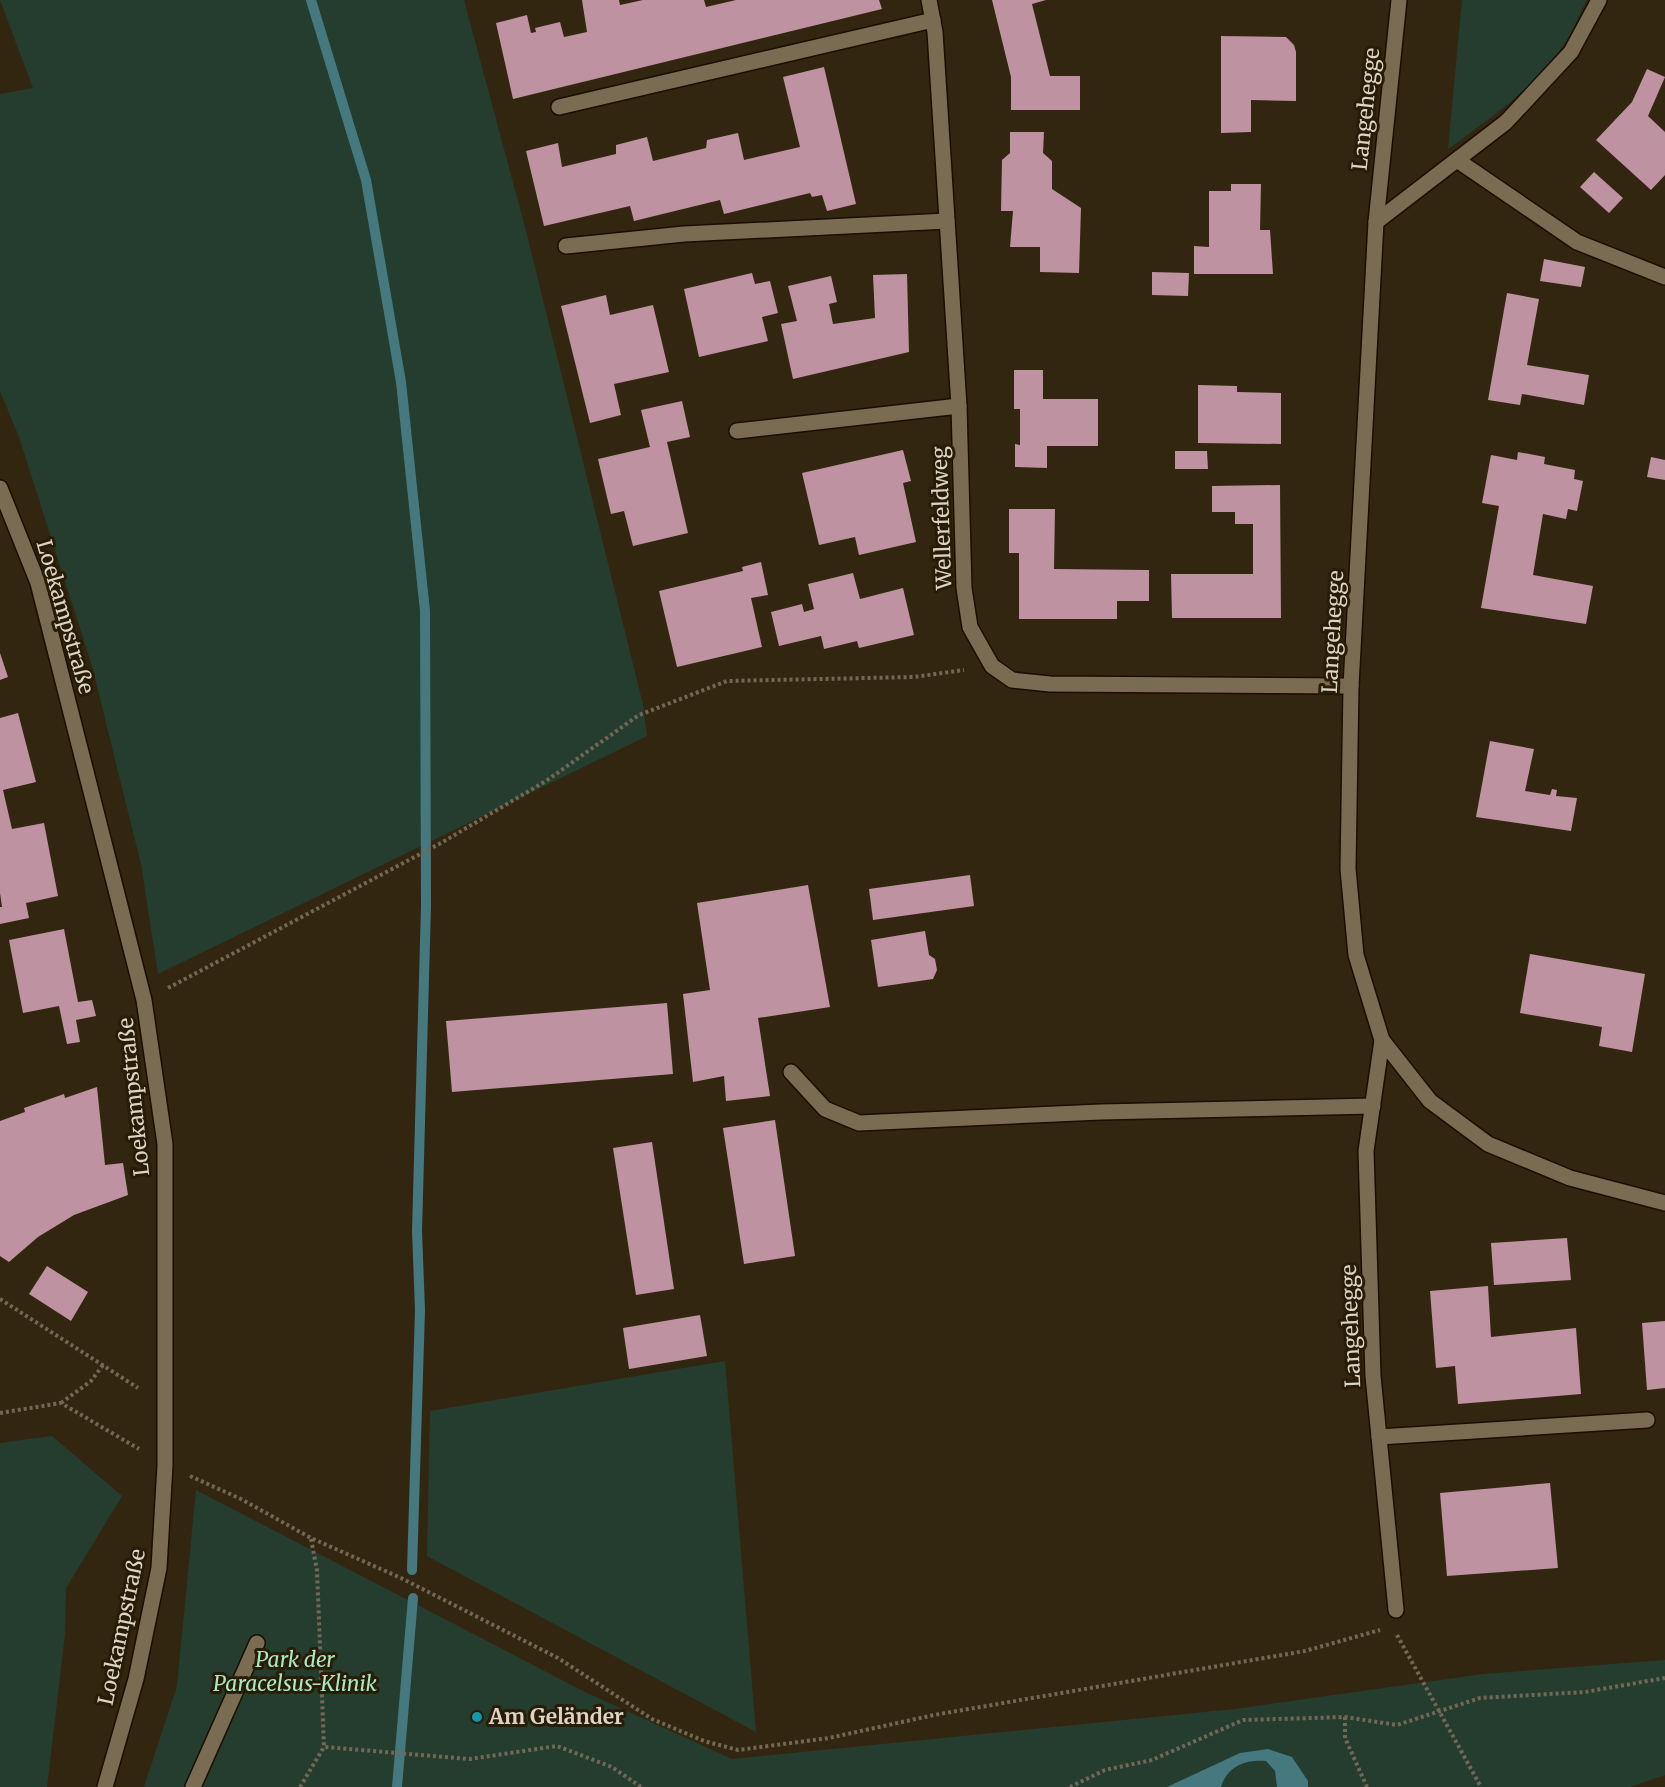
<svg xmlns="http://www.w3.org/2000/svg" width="1665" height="1787" font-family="Merriweather,serif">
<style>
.green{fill:#253d2f}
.water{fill:#45787f}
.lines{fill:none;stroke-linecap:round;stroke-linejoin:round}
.stream{stroke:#45787f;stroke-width:10}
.building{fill:#be92a1}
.minor-casing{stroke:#1a0e00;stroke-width:18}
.path{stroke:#736856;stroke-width:4;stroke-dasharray:3 3;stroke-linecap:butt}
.minor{stroke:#7a6b53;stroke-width:15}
.culture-dot{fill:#0f9aa8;stroke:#291c06;stroke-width:2}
.labels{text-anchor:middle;stroke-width:6;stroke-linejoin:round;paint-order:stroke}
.street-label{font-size:21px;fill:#dcd4c7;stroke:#291c06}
.park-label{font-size:21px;font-style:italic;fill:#a7eac4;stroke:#291c06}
.poi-label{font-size:21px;font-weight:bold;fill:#dcd4c7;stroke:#291c06;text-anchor:start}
</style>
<rect width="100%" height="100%" fill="#332610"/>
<g class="green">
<polygon points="0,0 464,0 526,231 643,705 647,736 158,974 141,864 92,666 19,437 0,391 0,94 33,88"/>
<path d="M1462,0H1587C1580,12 1575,26 1568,38C1540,84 1491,118 1448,149Z"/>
<polygon points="725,1361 756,1732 427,1556 430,1411"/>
<polygon points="52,1436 122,1496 66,1588 65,1634 47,1787 0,1787 0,1443"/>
<polygon points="196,1490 583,1691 732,1759 1235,1709 1483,1674 1665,1660 1665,1775 1630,1787 144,1787 177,1686"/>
</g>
<path class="water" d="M1268,1749L1292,1757L1308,1781V1787H1277L1275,1771L1266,1761C1246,1759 1227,1766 1221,1787H1167L1240,1753Z"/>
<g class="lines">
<g class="stream">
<polyline points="311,0 366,180 401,382 425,611 426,906 417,1231 420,1310 412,1570"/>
<polyline points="397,1787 413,1598"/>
</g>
</g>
<g class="building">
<polygon points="582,0 619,0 620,5 643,0 704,0 706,7 736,0 879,0 882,9 513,99 496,23 527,15 531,33 536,32 535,28 560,22 564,37 587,32"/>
<polygon points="992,0 1046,0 1032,4 1050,76 1080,76 1080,110 1011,110 1011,77"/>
<polygon points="1221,36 1286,37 1294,45 1296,52 1296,101 1251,100 1251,132 1221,133"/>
<polygon points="824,67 856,204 827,211 822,195 812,197 810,193 724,214 720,200 634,221 630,206 544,226 526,151 558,143 562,167 616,154 616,145 647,137 653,161 706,148 707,140 738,133 744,160 800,147 783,77"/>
<polygon points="1647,69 1665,77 1648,116 1665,132 1665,175 1651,190 1596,140 1632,102"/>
<polygon points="1010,132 1044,132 1043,153 1052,161 1052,189 1081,208 1079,273 1040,272 1040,247 1010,247 1013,211 1001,211 1002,160 1010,153"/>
<polygon points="1594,172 1623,198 1609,213 1580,187"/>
<polygon points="1231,184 1261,184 1260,230 1270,230 1273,274 1194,274 1194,246 1209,247 1209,191 1231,191"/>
<polygon points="1544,259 1585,267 1581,287 1540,281"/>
<polygon points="1152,272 1189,273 1188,296 1152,295"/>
<polygon points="752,273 755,284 770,281 778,313 762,317 768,341 699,357 684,289"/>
<polygon points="907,274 909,352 793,379 781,324 797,321 788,286 831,276 837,302 829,304 833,324 875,318 873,275"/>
<polygon points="1507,293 1539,299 1527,365 1589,375 1584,405 1522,394 1520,405 1488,400"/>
<polygon points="606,295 610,315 653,305 669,372 614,384 621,415 590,423 561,306"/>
<polygon points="1014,370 1043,370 1043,399 1098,399 1098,446 1047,446 1047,468 1015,467 1015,444 1020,445 1020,409 1014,409"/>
<polygon points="1198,385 1237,386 1237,392 1281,393 1281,444 1198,443"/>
<polygon points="682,401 690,437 667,442 688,533 633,546 624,511 611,514 598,459 650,447 641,410"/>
<polygon points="903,450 911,481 903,483 916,542 859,555 855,537 819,545 802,473"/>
<polygon points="1175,451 1207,451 1208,469 1175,469"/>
<polygon points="1518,452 1545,457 1544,464 1575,470 1574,479 1583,481 1577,511 1568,509 1566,519 1543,514 1533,575 1593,586 1586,624 1481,608 1499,506 1482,503 1491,455 1517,460"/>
<polygon points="1651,457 1665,460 1665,480 1647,477"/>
<polygon points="1280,485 1281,618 1172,618 1171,574 1253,574 1253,524 1235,524 1235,512 1212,512 1212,486"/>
<polygon points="1009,509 1055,509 1054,569 1149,570 1149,601 1117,601 1117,619 1019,619 1019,553 1009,553"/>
<polygon points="761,562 768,595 751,598 762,647 677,667 659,591 743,571 742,567"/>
<polygon points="853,573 860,599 903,588 914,635 859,648 857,641 824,649 821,636 779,646 771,612 802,604 804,612 814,609 808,584"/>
<polygon points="0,653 8,677 0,680"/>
<polygon points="18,713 36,782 3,790 12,829 44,823 58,896 26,903 29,918 0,924 0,907 2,907 0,893 0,718"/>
<polygon points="1490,741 1534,749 1525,791 1550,795 1552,789 1557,790 1556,796 1577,798 1571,831 1476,817"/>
<polygon points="970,875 974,906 873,920 869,889"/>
<polygon points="808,885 830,1007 758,1018 770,1096 726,1101 724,1076 693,1082 683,994 710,990 697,903"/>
<polygon points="64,929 78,1002 92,1000 96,1016 76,1020 80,1042 67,1044 59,1006 23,1013 9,940"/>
<polygon points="925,931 929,955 935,959 937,970 933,979 878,987 871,940"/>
<polygon points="1530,954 1645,974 1632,1052 1599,1046 1602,1027 1520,1013"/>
<polygon points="667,1003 673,1074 452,1092 446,1021"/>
<polygon points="97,1087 105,1165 123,1163 128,1195 74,1215 38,1237 9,1262 0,1256 0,1121 25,1112 24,1108 64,1094 65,1098"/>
<polygon points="775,1120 795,1256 744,1264 723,1128"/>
<polygon points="652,1142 674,1289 636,1295 613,1148"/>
<polygon points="1567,1238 1571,1280 1494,1285 1491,1243"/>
<polygon points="47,1266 88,1292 71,1321 29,1294"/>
<polygon points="1488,1286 1491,1337 1576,1328 1581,1394 1458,1404 1455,1366 1436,1368 1430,1291"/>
<polygon points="700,1315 707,1356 629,1369 623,1328"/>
<polygon points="1665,1321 1665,1388 1647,1390 1642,1323"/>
<polygon points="1550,1483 1558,1568 1447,1576 1440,1493"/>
</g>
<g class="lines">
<defs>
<g id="minor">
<polyline points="929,0 935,32 959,406 964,588 970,627 992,666 1012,680 1050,684 1351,686"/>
<polyline points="1399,0 1376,222 1351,686 1348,869 1356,955 1382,1040 1430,1101 1488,1144 1570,1178 1665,1203"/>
<polyline points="559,107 933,20"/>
<polyline points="1457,160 1577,242 1665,277"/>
<polyline points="1376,222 1506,122 1571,52 1599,0"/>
<polyline points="566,246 684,234 947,221"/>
<polyline points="737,431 959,406"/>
<polyline points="0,488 38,583 144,1000 165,1144 165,1465 159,1568 136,1679 105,1787"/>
<polyline points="1382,1040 1366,1151 1373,1376 1396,1610"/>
<polyline points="791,1072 825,1109 859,1123 1101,1112 1373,1106"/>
<polyline points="1379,1437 1647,1420"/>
<polyline points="193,1787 257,1643"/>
</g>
</defs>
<use href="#minor" class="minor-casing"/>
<g class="path">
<polyline points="168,988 441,843 546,781 639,715 727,681 914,677 964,670"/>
<polyline points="0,1299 138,1388"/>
<polyline points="61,1403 91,1381 103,1365"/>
<polyline points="0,1413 61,1403 139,1449"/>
<polyline points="190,1476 241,1499 311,1538 401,1578 558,1658 652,1719 704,1741 738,1750 829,1738 934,1715 1305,1651 1380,1630"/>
<polyline points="311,1539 317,1570 324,1747"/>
<polyline points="1397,1635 1481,1787"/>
<polyline points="1345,1717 1345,1738 1367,1787"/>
<polyline points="300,1787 324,1747 470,1759 557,1746 612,1767 641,1787"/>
<polyline points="1070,1787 1105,1770 1152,1760 1243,1720 1345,1717 1397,1725 1480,1698 1585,1692 1665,1678"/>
</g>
<use href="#minor" class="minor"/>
</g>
<circle class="culture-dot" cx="477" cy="1717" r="6"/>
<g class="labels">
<g class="street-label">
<text transform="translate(1366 109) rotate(-84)" y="7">Langehegge</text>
<text transform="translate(942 518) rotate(-92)" y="7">Wellerfeldweg</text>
<text transform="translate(65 617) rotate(74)" y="7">Loekampstraße</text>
<text transform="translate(1333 632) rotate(-87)" y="7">Langehegge</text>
<text transform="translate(134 1097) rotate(-96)" y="7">Loekampstraße</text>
<text transform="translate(1351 1326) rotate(-92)" y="7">Langehegge</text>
<text transform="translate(122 1627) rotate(-78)" y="7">Loekampstraße</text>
</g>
<g class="park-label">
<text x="295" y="1667">Park der<tspan x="295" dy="24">Paracelsus-Klinik</tspan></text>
</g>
<g class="poi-label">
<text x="489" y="1724">Am Geländer</text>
</g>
</g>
</svg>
